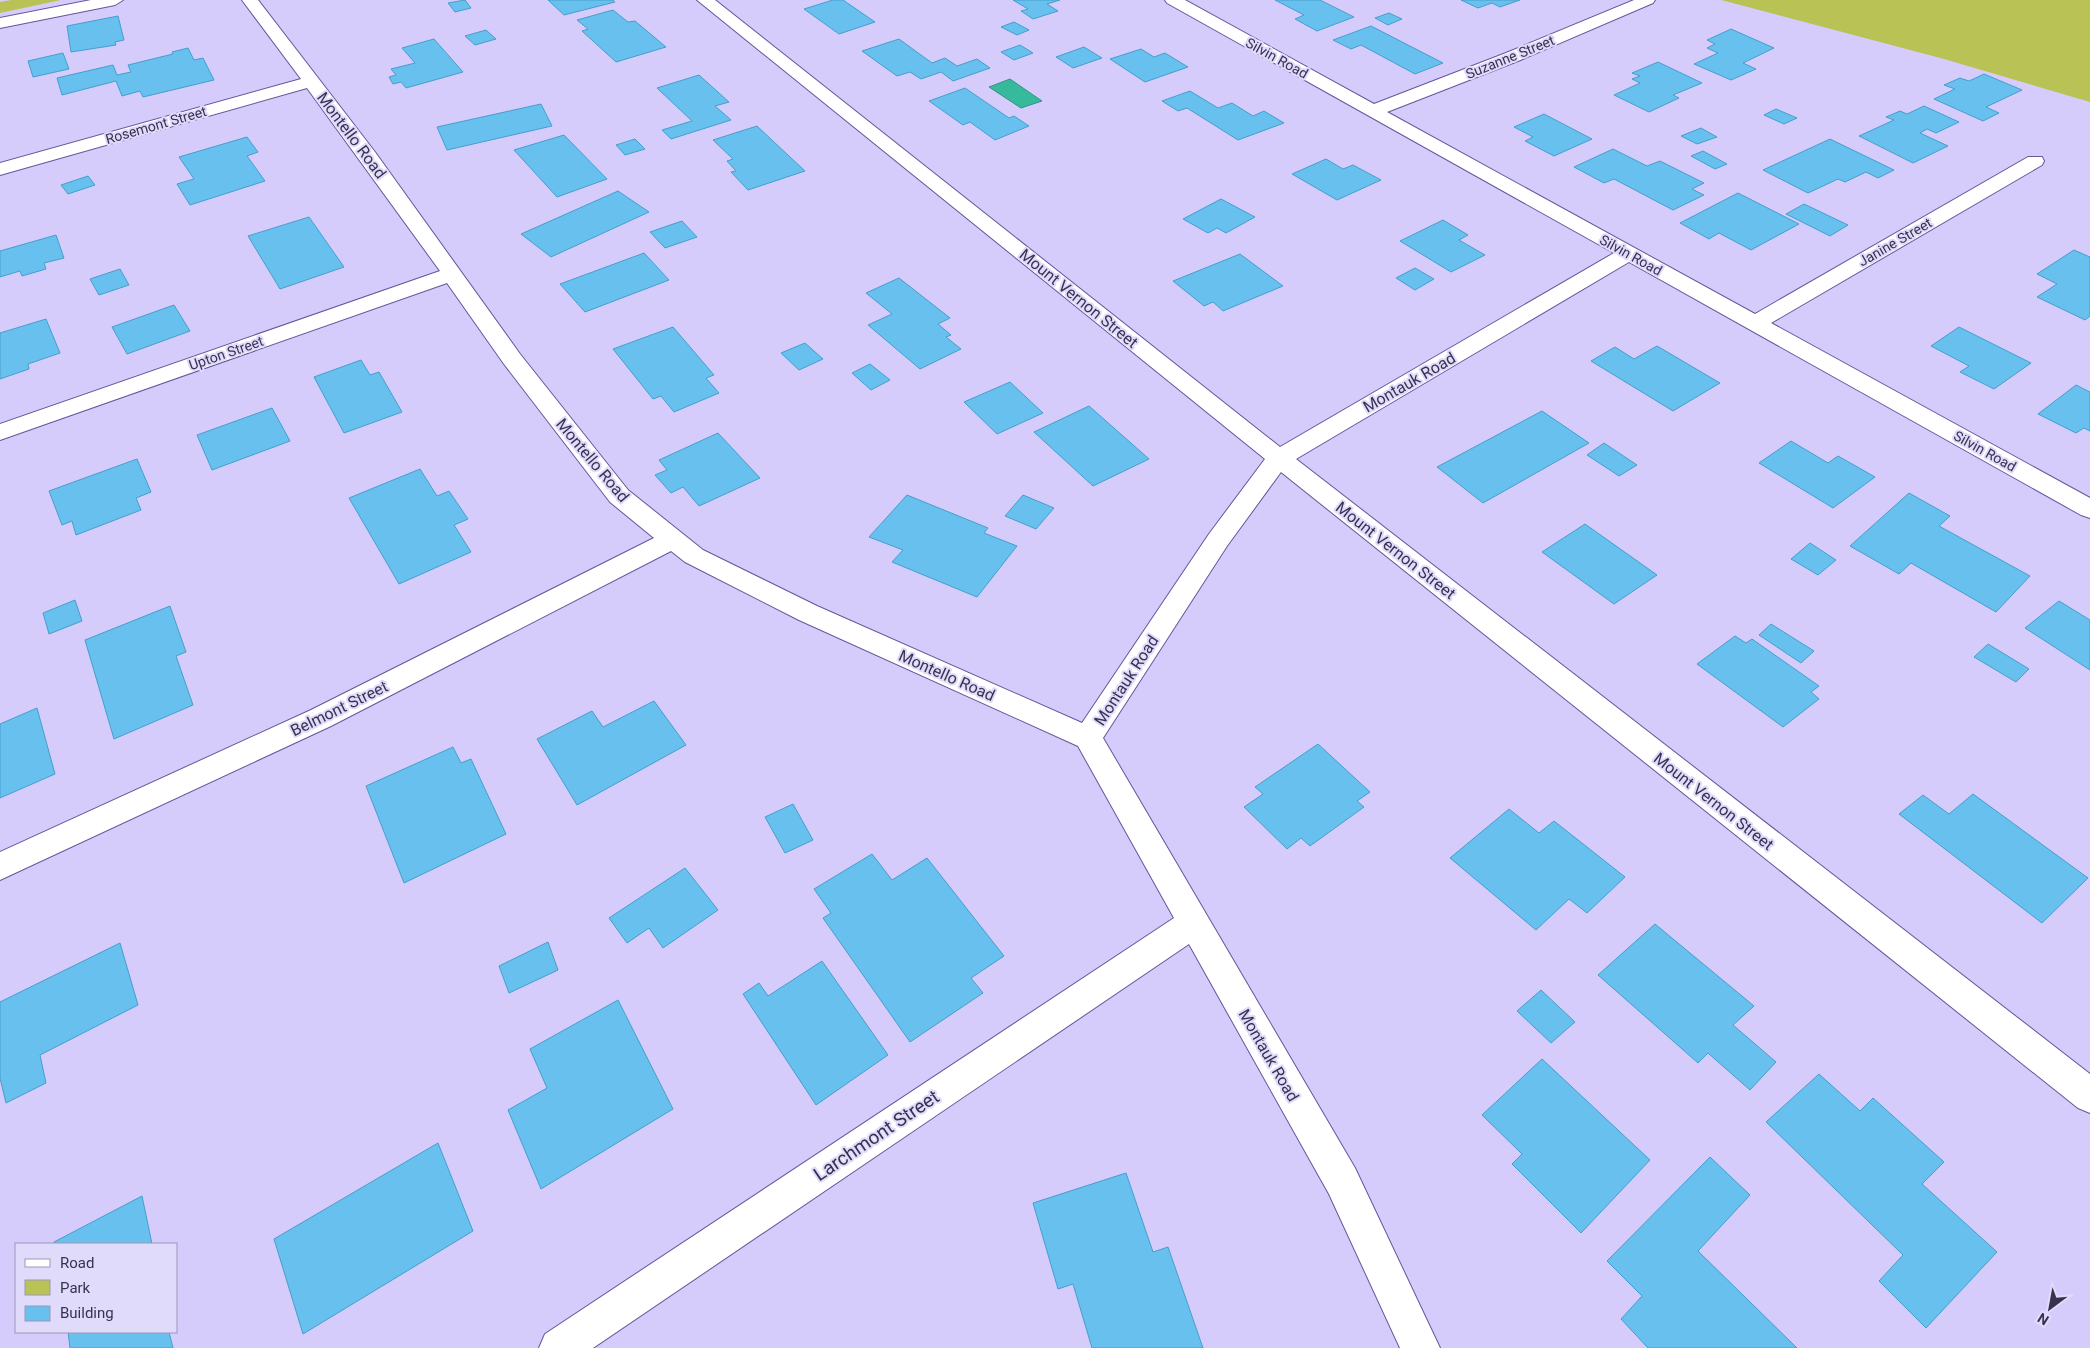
<svg xmlns="http://www.w3.org/2000/svg" width="2090" height="1348" font-family="Roboto,sans-serif">
<style>
.green{fill:#b9c355}
.water{fill:#36ba9b;stroke:#379184}
.building{fill:#68c0ef;stroke:#459ecc}
.lines{fill:none;stroke-linecap:round;stroke-linejoin:round}
.minor-casing{stroke:#66559a;stroke-width:2}
.minor{fill:#fff;fill-rule:evenodd}
.labels{text-anchor:middle;stroke-width:4;stroke-linejoin:round;paint-order:stroke}
.far-street-label{font-size:14px;fill:#383150;stroke:#e1dbfb}
.street-label{font-size:16px;fill:#383150;stroke:#e1dbfb}
.near-street-label{font-size:19px;fill:#383150;stroke:#e1dbfb}
</style>
<rect width="100%" height="100%" fill="#d5ccfb"/>
<g class="green">
<polygon points="11,0 61,0 0,13 0,2"/>
<polygon points="1721,0 2090,0 2090,102 1944,59"/>
</g>
<polygon class="water" points="1010,79 1042,101 1021,108 989,87"/>
<g class="building">
<polygon points="465,0 471,8 455,12 448,3"/>
<polygon points="548,0 613,0 615,2 564,15"/>
<polygon points="833,0 843,0 875,22 839,34 804,9"/>
<polygon points="1013,0 1060,0 1047,4 1058,11 1033,19 1021,11 1028,9"/>
<polygon points="1275,0 1320,0 1354,17 1317,31 1295,19 1304,15"/>
<polygon points="1461,0 1520,0 1500,7 1492,3 1478,8"/>
<polygon points="613,10 628,22 635,21 666,47 616,62 582,31 588,29 577,20"/>
<polygon points="1389,13 1402,19 1388,25 1375,18"/>
<polygon points="118,16 124,40 115,42 116,45 71,52 67,26"/>
<polygon points="1014,22 1029,30 1017,35 1001,27"/>
<polygon points="1371,26 1443,63 1415,74 1361,45 1351,49 1333,40"/>
<polygon points="1731,29 1774,48 1743,63 1756,69 1731,80 1694,64 1718,53 1707,48 1715,44 1707,40"/>
<polygon points="486,30 496,39 475,45 465,36"/>
<polygon points="434,39 463,72 406,88 401,82 393,84 389,77 396,75 391,69 415,63 402,48"/>
<polygon points="899,39 932,63 945,58 957,66 977,59 990,68 953,81 941,72 921,79 910,72 897,76 862,51"/>
<polygon points="1020,45 1033,53 1014,60 1001,52"/>
<polygon points="1084,47 1102,58 1073,68 1056,57"/>
<polygon points="188,48 194,60 203,58 214,80 143,97 140,91 122,96 116,81 62,95 57,78 113,65 117,75 131,72 128,65 173,54 172,52"/>
<polygon points="1141,49 1154,57 1165,53 1188,67 1145,82 1110,59"/>
<polygon points="63,53 69,69 33,77 28,61"/>
<polygon points="1658,62 1702,83 1673,95 1679,98 1649,112 1614,95 1640,83 1632,79 1640,76 1632,73"/>
<polygon points="1984,74 2022,90 1986,107 1999,113 1983,121 1934,99 1955,89 1944,85 1960,78 1969,81"/>
<polygon points="699,75 729,102 715,106 731,120 671,139 662,130 692,121 657,88"/>
<polygon points="965,88 1009,118 1014,116 1029,126 995,140 970,122 963,125 929,101"/>
<polygon points="1190,91 1218,108 1232,103 1253,116 1264,111 1284,123 1238,140 1187,108 1178,111 1162,101"/>
<polygon points="541,104 552,126 447,150 437,127"/>
<polygon points="1924,106 1959,122 1936,133 1927,129 1920,133 1948,146 1913,163 1859,136 1894,120 1886,117 1900,111 1907,114"/>
<polygon points="1776,109 1797,118 1784,124 1764,115"/>
<polygon points="1544,114 1592,139 1554,156 1525,141 1533,137 1514,127"/>
<polygon points="757,126 805,171 748,190 731,172 736,171 727,161 733,159 713,140"/>
<polygon points="1701,128 1717,137 1697,144 1681,136"/>
<polygon points="564,135 607,179 557,197 514,150"/>
<polygon points="247,137 258,152 247,156 265,181 190,205 177,184 194,179 179,157"/>
<polygon points="635,139 645,149 625,155 616,145"/>
<polygon points="1830,139 1894,170 1878,178 1866,172 1845,182 1838,179 1808,193 1763,170"/>
<polygon points="1613,149 1647,166 1660,161 1704,183 1692,189 1704,195 1673,210 1614,179 1604,183 1574,167"/>
<polygon points="1703,151 1727,164 1715,169 1691,156"/>
<polygon points="1326,159 1343,169 1353,165 1381,180 1337,200 1292,174"/>
<polygon points="88,176 95,185 68,194 61,185"/>
<polygon points="618,191 649,212 551,257 521,234"/>
<polygon points="1738,193 1799,224 1751,250 1719,233 1709,239 1680,223"/>
<polygon points="1221,199 1255,217 1226,233 1217,228 1208,233 1183,219"/>
<polygon points="1804,204 1848,225 1830,236 1786,214"/>
<polygon points="309,217 344,267 280,289 248,236"/>
<polygon points="1443,220 1468,235 1459,240 1485,255 1451,272 1400,241"/>
<polygon points="682,221 697,237 665,248 650,232"/>
<polygon points="56,235 64,258 44,263 46,269 22,276 20,271 0,277 0,251"/>
<polygon points="2074,250 2090,257 2090,316 2085,320 2037,297 2057,284 2037,274"/>
<polygon points="644,253 669,280 585,312 560,284"/>
<polygon points="1240,254 1283,286 1223,311 1213,302 1204,306 1173,281"/>
<polygon points="1415,268 1434,279 1415,290 1396,278"/>
<polygon points="120,269 129,285 99,295 90,279"/>
<polygon points="899,278 950,318 938,324 951,335 946,337 961,349 920,369 868,325 892,314 866,293"/>
<polygon points="174,305 190,331 127,354 112,327"/>
<polygon points="46,319 60,353 28,364 29,369 0,379 0,333"/>
<polygon points="673,327 714,375 706,378 719,393 674,412 661,396 653,399 613,349"/>
<polygon points="1959,327 2031,363 1994,389 1960,372 1969,366 1931,346"/>
<polygon points="805,343 823,359 799,370 781,353"/>
<polygon points="1657,346 1720,383 1673,411 1591,361 1615,347 1634,359"/>
<polygon points="361,360 370,375 379,372 402,412 344,433 314,377"/>
<polygon points="870,364 890,380 871,390 852,373"/>
<polygon points="1010,382 1043,413 997,434 964,402"/>
<polygon points="2076,385 2090,392 2090,431 2084,428 2076,433 2038,414"/>
<polygon points="1089,406 1149,459 1093,486 1034,432"/>
<polygon points="272,408 290,441 212,470 197,435"/>
<polygon points="1542,411 1589,443 1483,503 1437,467"/>
<polygon points="718,433 760,478 699,506 683,487 671,493 655,475 667,470 659,460"/>
<polygon points="1791,441 1828,463 1838,456 1875,477 1833,508 1759,463"/>
<polygon points="1604,443 1637,465 1619,476 1587,455"/>
<polygon points="137,459 151,492 136,498 141,510 76,535 72,521 62,525 49,491"/>
<polygon points="420,469 437,496 449,491 468,519 454,525 471,552 399,584 349,498"/>
<polygon points="1909,493 1950,516 1939,526 2030,576 1996,612 1911,563 1899,574 1850,546"/>
<polygon points="907,495 988,528 984,533 1017,546 977,597 892,562 903,550 869,537"/>
<polygon points="1023,495 1054,508 1036,529 1005,516"/>
<polygon points="1585,524 1657,575 1614,604 1542,552"/>
<polygon points="1810,543 1836,560 1818,575 1791,559"/>
<polygon points="75,600 82,621 49,634 43,613"/>
<polygon points="2059,601 2090,620 2090,670 2025,628"/>
<polygon points="170,606 186,652 176,656 193,705 114,739 85,640"/>
<polygon points="1771,624 1814,651 1801,663 1759,635"/>
<polygon points="1735,636 1746,643 1752,639 1819,686 1811,692 1819,699 1783,727 1697,664"/>
<polygon points="1988,644 2029,669 2016,682 1974,657"/>
<polygon points="654,701 686,745 577,805 537,739 592,711 603,727"/>
<polygon points="37,708 55,774 0,798 0,724"/>
<polygon points="1318,744 1370,792 1357,801 1364,807 1310,846 1301,838 1287,849 1244,807 1263,794 1255,787"/>
<polygon points="453,747 461,763 471,759 506,834 404,883 366,786"/>
<polygon points="1973,794 2088,878 2042,923 1899,814 1923,795 1949,814"/>
<polygon points="793,804 813,840 785,853 765,817"/>
<polygon points="1509,809 1539,833 1554,821 1625,877 1587,913 1569,899 1536,930 1450,858"/>
<polygon points="872,854 892,880 927,858 1004,956 971,978 983,993 910,1042 823,918 831,913 814,889"/>
<polygon points="685,868 718,910 663,948 649,928 627,943 609,918"/>
<polygon points="1655,924 1754,1006 1733,1025 1776,1062 1750,1090 1708,1053 1698,1063 1598,975"/>
<polygon points="548,942 558,970 509,993 499,966"/>
<polygon points="120,943 138,1005 40,1055 46,1083 6,1103 0,1078 0,1002"/>
<polygon points="822,961 888,1055 816,1105 743,994 759,983 768,996"/>
<polygon points="1541,990 1575,1022 1551,1043 1517,1011"/>
<polygon points="618,1000 673,1109 541,1189 508,1110 547,1088 530,1049"/>
<polygon points="1542,1059 1650,1160 1581,1233 1512,1164 1522,1154 1482,1115"/>
<polygon points="1819,1074 1860,1111 1873,1098 1944,1162 1922,1184 1997,1252 1926,1328 1879,1281 1903,1255 1766,1122"/>
<polygon points="438,1143 473,1231 303,1334 274,1239"/>
<polygon points="1710,1157 1750,1195 1698,1251 1797,1348 1648,1348 1621,1319 1642,1296 1607,1261"/>
<polygon points="1126,1173 1153,1252 1168,1247 1203,1348 1092,1348 1073,1284 1058,1289 1033,1203"/>
<polygon points="142,1196 152,1244 54,1244 54,1242"/>
<polygon points="68,1332 169,1332 173,1348 70,1348"/>
</g>
<g class="lines">
<defs>
<g id="minor">
<polygon points="91,0 123,0 115,5 0,28 0,18"/>
<polygon points="242,0 258,0 375,152 520,354 628,490 703,550 817,606 1082,723 1209,534 1265,459 697,0 715,0 1280,447 1614,253 1167,3 1165,0 1185,0 1374,104 1506,53 1634,0 1655,0 1653,3 1518,61 1387,112 1755,314 2028,157 2042,157 2044,161 2042,165 1771,323 2090,498 2090,518 2081,515 1629,262 1296,459 2090,1074 2090,1113 2078,1108 1281,472 1227,546 1103,738 1355,1168 1440,1348 1400,1348 1329,1194 1189,944 593,1348 539,1348 545,1334 1174,918 1078,746 799,620 685,562 671,551 331,726 0,880 0,852 311,710 654,538 610,502 504,364 447,283 0,440 0,424 440,271 307,88 0,175 0,163 301,79"/>
</g>
</defs>
<use href="#minor" class="minor-casing"/>
<use href="#minor" class="minor"/>
</g>
<g class="labels">
<g class="far-street-label">
<text transform="translate(1510 57) rotate(-22)" y="5">Suzanne Street</text>
<text transform="translate(1277 58) rotate(29)" y="5">Silvin Road</text>
<text transform="translate(156 125) rotate(-16)" y="5">Rosemont Street</text>
<text transform="translate(1895 242) rotate(-30)" y="5">Janine Street</text>
<text transform="translate(1631 255) rotate(29)" y="5">Silvin Road</text>
<text transform="translate(226 353) rotate(-19)" y="5">Upton Street</text>
<text transform="translate(1985 451) rotate(29)" y="5">Silvin Road</text>
</g>
<g class="street-label">
<text transform="translate(352 135) rotate(53)" y="6">Montello Road</text>
<text transform="translate(1079 298) rotate(39)" y="6">Mount Vernon Street</text>
<text transform="translate(1409 382) rotate(-30)" y="6">Montauk Road</text>
<text transform="translate(593 460) rotate(50)" y="6">Montello Road</text>
<text transform="translate(1396 550) rotate(38)" y="6">Mount Vernon Street</text>
<text transform="translate(947 675) rotate(24)" y="6">Montello Road</text>
<text transform="translate(1126 680) rotate(-57)" y="6">Montauk Road</text>
<text transform="translate(339 708) rotate(-26)" y="6">Belmont Street</text>
<text transform="translate(1714 801) rotate(38)" y="6">Mount Vernon Street</text>
<text transform="translate(1269 1055) rotate(60)" y="6">Montauk Road</text>
</g>
<g class="near-street-label">
<text transform="translate(876 1135) rotate(-34)" y="7">Larchmont Street</text>
</g>
</g>
<rect x="15" y="1243" width="162" height="90" fill="#e1dbfb" stroke="#9d97b7"/>
<rect x="25" y="1259" width="25" height="8" fill="#ffffff" stroke="#9d97b7"/>
<text x="60" y="1268" font-size="15" fill="#383150">Road</text>
<rect x="25" y="1280" width="25" height="15" fill="#b9c355" stroke="#9d97b7"/>
<text x="60" y="1293" font-size="15" fill="#383150">Park</text>
<rect x="25" y="1306" width="25" height="15" fill="#68c0ef" stroke="#9d97b7"/>
<text x="60" y="1318" font-size="15" fill="#383150">Building</text>
<g transform="translate(2050 1308) rotate(212)" stroke="#e1dbfb" stroke-width="4" paint-order="stroke">
<path d="M0-4L9 19L0 12L-9 19Z" fill="#383150"/>
<text y="-8" font-size="14" font-weight="bold" text-anchor="middle" fill="#383150">N</text>
</g>
</svg>
